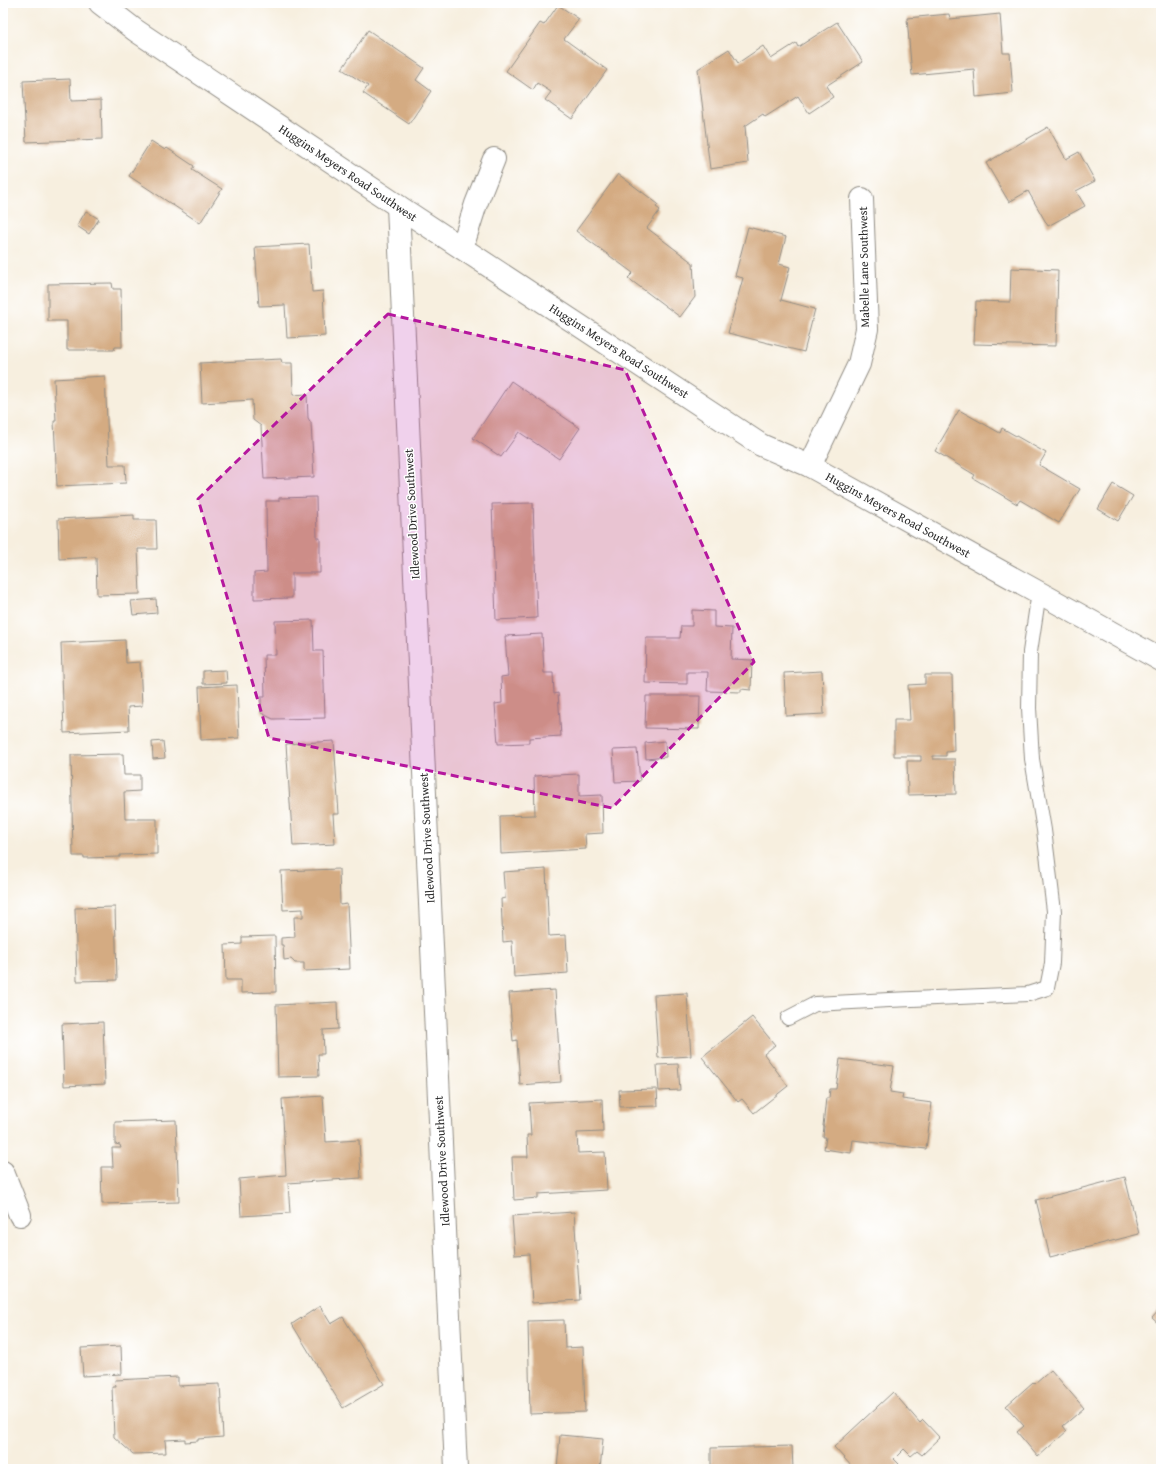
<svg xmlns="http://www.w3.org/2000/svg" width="1164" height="1472" font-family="'Gentium Book Plus',serif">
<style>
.building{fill:#d4ab82}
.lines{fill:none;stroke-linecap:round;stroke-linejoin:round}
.lane-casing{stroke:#918d85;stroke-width:16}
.street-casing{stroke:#918d85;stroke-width:24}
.secondary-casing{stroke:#918d85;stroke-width:24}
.lane{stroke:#fff;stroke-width:14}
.street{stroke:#fff;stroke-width:22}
.secondary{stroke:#fff;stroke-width:22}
.marked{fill:#b5179e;fill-opacity:0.2;stroke:#b5179e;stroke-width:3;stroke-dasharray:8 5;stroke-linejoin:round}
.labels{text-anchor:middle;stroke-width:3;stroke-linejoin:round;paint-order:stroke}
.street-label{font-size:12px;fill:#2b2b2b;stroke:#fff}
</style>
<rect width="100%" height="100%" fill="#fff"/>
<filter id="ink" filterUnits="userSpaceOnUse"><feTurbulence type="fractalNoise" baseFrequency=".025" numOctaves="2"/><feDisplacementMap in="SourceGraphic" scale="8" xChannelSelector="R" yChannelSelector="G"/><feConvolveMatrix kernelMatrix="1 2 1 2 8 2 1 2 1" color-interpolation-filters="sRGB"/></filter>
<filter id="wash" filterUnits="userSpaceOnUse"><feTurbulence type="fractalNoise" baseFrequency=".012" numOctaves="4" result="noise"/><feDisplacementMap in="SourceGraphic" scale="16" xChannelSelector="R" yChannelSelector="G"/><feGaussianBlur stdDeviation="0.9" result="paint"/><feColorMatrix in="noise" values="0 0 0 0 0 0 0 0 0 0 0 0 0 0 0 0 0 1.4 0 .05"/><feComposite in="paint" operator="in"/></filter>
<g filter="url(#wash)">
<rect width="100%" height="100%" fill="#f7efdf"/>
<g id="blocks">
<g class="building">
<polygon points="558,5 579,19 564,39 607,70 572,119 545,100 551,92 537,83 533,90 506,71 540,23 544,25"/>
<polygon points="949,14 950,19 1000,14 1003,53 1010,53 1013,93 976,97 974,69 912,75 907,18"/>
<polygon points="837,22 863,62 826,86 833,97 809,113 798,96 765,117 763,114 745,126 748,163 710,169 698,69 729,49 738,63 763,46 771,59 796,43 798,47"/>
<polygon points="368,30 424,68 416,80 431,91 409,124 363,93 368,86 342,69"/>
<polygon points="70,79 71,101 101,100 102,139 26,142 23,81"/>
<polygon points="1048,127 1066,159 1079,152 1095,181 1076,191 1085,206 1048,226 1028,191 1009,202 986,163"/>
<polygon points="151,141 165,150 167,148 194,166 192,170 222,189 200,223 129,176"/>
<polygon points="618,174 658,204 656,207 660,210 647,228 693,263 695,297 680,317 628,278 633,273 576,231"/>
<polygon points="86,211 99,219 89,234 77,226"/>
<polygon points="748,227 786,237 779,264 790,267 781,300 815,309 804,352 728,333 743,278 735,276"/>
<polygon points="309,244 312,292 323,291 325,336 287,338 285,305 259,306 255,247"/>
<polygon points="1011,268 1058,270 1056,346 974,344 976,301 1010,302"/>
<polygon points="112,283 113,289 121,289 122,347 115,347 114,350 67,350 67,321 48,321 48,284"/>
<polygon points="281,359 282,363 292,363 293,395 307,394 308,418 311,423 314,477 264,479 261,426 253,420 252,400 202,403 200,363"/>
<polygon points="105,376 109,465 125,465 126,483 57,486 54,421 56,421 54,379"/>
<polygon points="511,381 580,428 559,459 519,432 501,457 473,438"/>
<polygon points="959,410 1000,433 1002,428 1046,453 1039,465 1080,489 1059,523 1020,500 1017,504 973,478 975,475 935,451"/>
<polygon points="1113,484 1133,496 1118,521 1098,509"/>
<polygon points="316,497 317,538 320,538 320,573 292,573 292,598 254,599 254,573 267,572 266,501 279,501 279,498"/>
<polygon points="533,503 537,618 496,620 492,504"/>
<polygon points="134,515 134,520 156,520 157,549 138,549 140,594 97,595 96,557 59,559 58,519"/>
<polygon points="156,599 157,613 133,615 131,601"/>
<polygon points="692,610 714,611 714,627 732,628 731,659 752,660 751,690 741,689 741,692 707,691 708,672 687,672 687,684 645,683 646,638 680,638 681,626 692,626"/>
<polygon points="313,620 314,651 323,651 325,718 273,719 261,713 261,697 265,697 264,655 276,655 275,621"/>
<polygon points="542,634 544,673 553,673 554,694 558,693 561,736 529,738 529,743 498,744 495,704 502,703 501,677 508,676 505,636"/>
<polygon points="125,640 126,663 140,662 142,706 128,707 129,730 64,733 61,643"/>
<polygon points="226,670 227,683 203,684 203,671"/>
<polygon points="822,671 824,714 786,716 784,673"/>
<polygon points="925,675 952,675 954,751 946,752 946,756 933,756 933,759 955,759 956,794 908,795 907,761 921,761 921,756 894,756 894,720 910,720 908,685 925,684"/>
<polygon points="237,685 239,738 201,740 199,687"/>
<polygon points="646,696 700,696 699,729 645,728"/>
<polygon points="163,741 165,758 153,759 152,742"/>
<polygon points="334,741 339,814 333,814 335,844 293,846 286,744"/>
<polygon points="665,741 666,757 646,759 645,743"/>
<polygon points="637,749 640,781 615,782 613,750"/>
<polygon points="123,754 124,775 140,775 140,791 124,792 125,819 157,819 157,854 120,855 120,857 84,858 84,856 73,856 71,755"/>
<polygon points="579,774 579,796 602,795 603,833 585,834 586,849 501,854 500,816 535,815 534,776"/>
<polygon points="339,869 340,905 347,904 350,969 304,971 304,963 295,963 291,959 284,960 283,945 281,945 281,938 295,937 294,917 303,917 303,909 283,910 281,871"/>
<polygon points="546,869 549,936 566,935 568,973 514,977 512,941 503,942 501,899 505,898 503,872"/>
<polygon points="115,907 117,980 77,981 75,908"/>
<polygon points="275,936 276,992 241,993 241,980 226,980 225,945 242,944 242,937"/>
<polygon points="555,990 561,1082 520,1085 517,1040 513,1041 509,993"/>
<polygon points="687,993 691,1056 658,1058 654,995"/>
<polygon points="337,1002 338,1029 323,1030 324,1054 318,1054 319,1076 278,1077 276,1005"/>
<polygon points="752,1017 775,1045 764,1054 788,1086 754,1113 742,1099 738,1102 702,1057"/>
<polygon points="103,1022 105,1084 64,1086 62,1024"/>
<polygon points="840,1059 894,1066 890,1092 903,1094 902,1099 932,1103 926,1149 853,1140 851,1153 824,1149 826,1137 823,1137 824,1126 823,1126 826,1098 829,1098 830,1089 836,1089"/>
<polygon points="678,1064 680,1090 659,1091 657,1065"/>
<polygon points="657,1089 658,1106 620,1107 619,1090"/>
<polygon points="323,1096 326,1142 359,1140 361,1178 288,1183 290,1213 241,1216 239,1179 286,1175 282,1099"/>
<polygon points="602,1099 603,1132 577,1133 578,1153 605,1152 607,1190 538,1194 538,1198 514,1200 512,1157 528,1157 527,1135 531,1135 529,1103"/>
<polygon points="176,1120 179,1202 102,1204 101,1167 113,1167 112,1148 121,1148 120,1145 115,1144 115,1122"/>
<polygon points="1125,1177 1139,1234 1050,1257 1036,1200"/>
<polygon points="574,1212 580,1300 532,1303 529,1254 515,1255 512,1216"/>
<polygon points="320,1306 331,1324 343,1317 384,1384 343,1408 292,1324"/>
<polygon points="1161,1308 1161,1326 1152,1318"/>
<polygon points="564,1320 565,1348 583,1347 585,1412 530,1414 528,1321"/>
<polygon points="121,1346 122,1374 83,1376 81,1348"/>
<polygon points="1051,1370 1084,1408 1063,1426 1067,1431 1038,1457 1017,1432 1024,1426 1006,1406 1033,1382 1035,1384"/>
<polygon points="178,1377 178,1386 220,1384 223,1437 198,1439 198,1441 185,1442 185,1439 165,1440 166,1453 133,1454 114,1437 112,1387 116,1387 115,1380"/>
<polygon points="893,1392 920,1423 923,1420 940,1438 922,1455 917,1451 911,1456 904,1449 894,1459 899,1464 894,1469 854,1469 834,1447"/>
<polygon points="560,1435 603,1439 600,1469 557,1469"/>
<polygon points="792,1446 793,1469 711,1469 711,1448"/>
</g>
</g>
</g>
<g filter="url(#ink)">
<use href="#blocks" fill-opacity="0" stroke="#918d85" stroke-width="1"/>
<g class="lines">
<defs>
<polyline id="lane" points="788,1018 815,1004 889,1000 1028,994 1047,988 1052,963 1054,911 1044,830 1032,759 1029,708 1030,652 1039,592"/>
<g id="street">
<polyline points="398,206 456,1469"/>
<polyline points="462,248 476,204 494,159"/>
<polyline points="810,466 859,364 867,329 862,199"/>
<polyline points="3,1172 20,1215"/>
</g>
<polyline id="secondary" points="100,3 135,30 398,206 761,445 810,466 1161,660"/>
</defs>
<use href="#lane" class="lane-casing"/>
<use href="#street" class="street-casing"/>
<use href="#secondary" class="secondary-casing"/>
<use href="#lane" class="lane"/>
<use href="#street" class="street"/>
<use href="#secondary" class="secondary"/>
</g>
</g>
<path class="marked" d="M388,314L625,370L754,662L612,808L269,738L198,499Z"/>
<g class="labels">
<g class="street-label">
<text transform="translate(348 173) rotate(34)" y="4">Huggins Meyers Road Southwest</text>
<text transform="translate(864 267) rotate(-91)" y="4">Mabelle Lane Southwest</text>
<text transform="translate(619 351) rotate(33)" y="4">Huggins Meyers Road Southwest</text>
<text transform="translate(412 514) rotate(-93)" y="4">Idlewood Drive Southwest</text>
<text transform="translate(898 515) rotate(29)" y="4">Huggins Meyers Road Southwest</text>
<text transform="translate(427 838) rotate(-93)" y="4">Idlewood Drive Southwest</text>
<text transform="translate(442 1161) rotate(-93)" y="4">Idlewood Drive Southwest</text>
</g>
</g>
<rect width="1164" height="1472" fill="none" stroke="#fff" stroke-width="16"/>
</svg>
